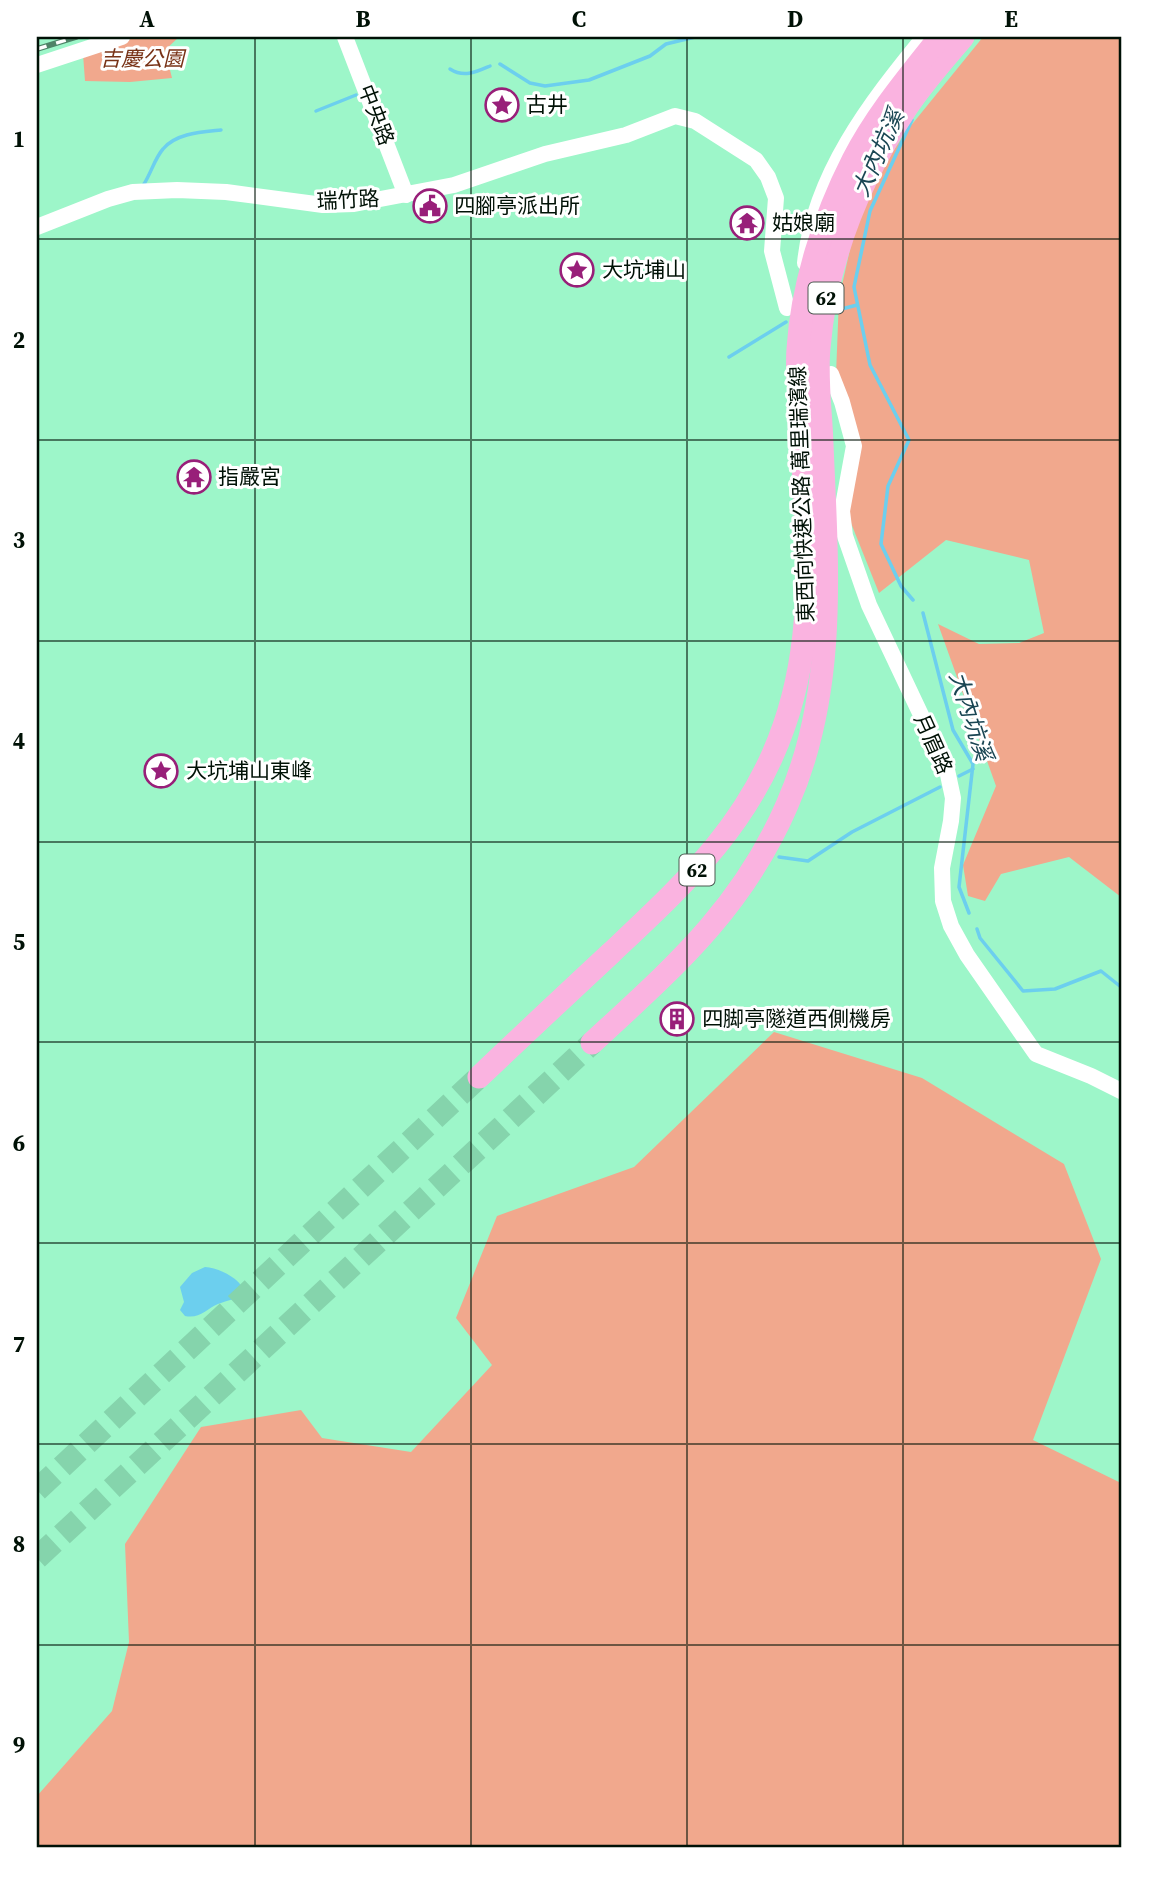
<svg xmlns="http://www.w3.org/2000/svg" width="1158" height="1884" font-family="'Source Serif 4','Noto Sans TC',serif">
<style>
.green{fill:#f1a88d}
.water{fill:#6ccfee}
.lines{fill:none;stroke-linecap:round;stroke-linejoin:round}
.stream{stroke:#6ccfee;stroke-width:3.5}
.highway-tunnel{stroke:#85d4ac;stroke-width:23;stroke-dasharray:23 11;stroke-linecap:butt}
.minor{stroke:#fff;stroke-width:16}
.highway{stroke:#fab3e0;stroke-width:23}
.rail-casing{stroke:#4e8367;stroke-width:6}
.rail{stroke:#fff;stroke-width:3.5;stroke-dasharray:10;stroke-linecap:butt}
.grid{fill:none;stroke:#001106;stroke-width:2;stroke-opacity:0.55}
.labels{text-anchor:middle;stroke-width:6;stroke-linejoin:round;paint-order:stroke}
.shield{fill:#fff;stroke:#4c5851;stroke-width:2}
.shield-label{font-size:19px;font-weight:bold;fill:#001106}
.park-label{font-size:21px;font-style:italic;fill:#783216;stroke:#fff}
.poi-label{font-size:21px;fill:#001106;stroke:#fff;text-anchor:start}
.street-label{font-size:21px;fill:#001106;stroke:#fff}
.water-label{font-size:23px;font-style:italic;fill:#1a4653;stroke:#fff}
.neatline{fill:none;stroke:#001106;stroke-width:2.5}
.grid-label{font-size:23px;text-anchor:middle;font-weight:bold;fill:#001106}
</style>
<rect width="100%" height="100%" fill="#9df6c9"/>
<g class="green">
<polygon points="137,37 179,37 165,50 172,78 130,82 85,81 83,54"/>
<polygon points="983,37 1121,37 1121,897 1069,857 1001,874 985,901 968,896 963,865 996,786 938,624 979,644 1019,643 1044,633 1029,560 946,540 879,593 847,513 860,446 836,375 839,298 854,232 868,188 909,128"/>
<polygon points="774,1032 922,1078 1064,1164 1101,1259 1033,1440 1121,1483 1121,1847 37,1847 37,1796 112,1711 129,1642 125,1544 201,1427 301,1410 322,1438 411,1452 492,1365 456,1318 497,1216 634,1167"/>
</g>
<path class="water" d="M205,1267C219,1268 240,1278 245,1292C236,1300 228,1300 218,1304C206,1309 200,1319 185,1316L180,1310L184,1302L180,1287L192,1273Z"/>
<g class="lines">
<g class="stream">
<polyline points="500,64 530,83 545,86 589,80 650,56 666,44 695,37"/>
<path d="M450,69C464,78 476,72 490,66"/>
<polyline points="316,111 356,95"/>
<polyline points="912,120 870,211 854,287 870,365 909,440 888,486 881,544 901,586 913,600"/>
<path d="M144,184C151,173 155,158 163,149C176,133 202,132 221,130"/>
<polyline points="834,311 857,305"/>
<polyline points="729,357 786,322"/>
<polyline points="923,613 953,730 973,764 959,887 969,913"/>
<polyline points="959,776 973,769"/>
<polyline points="779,857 808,861 852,832 940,787"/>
<polyline points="977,929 980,938 1023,991 1055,989 1101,971 1121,987"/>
</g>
<g class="highway-tunnel">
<polyline points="37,1490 479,1077"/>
<polyline points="37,1558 592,1043"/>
</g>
<g class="minor">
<polyline points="345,37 406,195"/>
<polyline points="37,65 122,37"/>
<polyline points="37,227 108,199 133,192 177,190 226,192 323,205 354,204 454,185 545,154 626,135 675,116 695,121 756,160 768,177 776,198 772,251 787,308"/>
<path d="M805,263C814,175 870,103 924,37"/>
<polyline points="831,374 842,402 854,446 842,511 845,536 869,605 947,770 953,798 951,821 942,868 943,901 951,926 967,955 1036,1054 1091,1076 1121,1091"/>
</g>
<g class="highway">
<path d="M592,1043C673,968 742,909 787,805C838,690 827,566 822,444C821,413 816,379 819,348C826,261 859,180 907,107C923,83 944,59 963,37"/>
<path d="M479,1077C523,1035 567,994 611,953C684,884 750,825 784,726C819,626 805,526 801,422C800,398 796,373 798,349C802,285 824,217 853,160C876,115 909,76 940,37"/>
</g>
<defs>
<polyline id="rail" points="37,49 76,37"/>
</defs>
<use href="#rail" class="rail-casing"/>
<use href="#rail" class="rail"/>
</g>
<path class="grid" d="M255,37V1847M471,37V1847M687,37V1847M903,37V1847M37,239H1121M37,440H1121M37,641H1121M37,842H1121M37,1042H1121M37,1243H1121M37,1444H1121M37,1645H1121"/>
<defs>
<symbol id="sight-ring" viewBox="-11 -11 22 22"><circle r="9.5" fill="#fff" stroke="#981f79" stroke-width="1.5"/><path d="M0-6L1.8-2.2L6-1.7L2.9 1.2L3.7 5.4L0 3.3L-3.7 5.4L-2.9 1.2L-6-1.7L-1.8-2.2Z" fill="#981f79"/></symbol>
<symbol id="civic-ring" viewBox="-11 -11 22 22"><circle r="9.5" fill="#fff" stroke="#981f79" stroke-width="1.5"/><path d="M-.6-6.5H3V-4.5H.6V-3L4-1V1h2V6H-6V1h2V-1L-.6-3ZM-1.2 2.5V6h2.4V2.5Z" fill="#981f79"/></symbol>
<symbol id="temple-ring" viewBox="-11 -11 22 22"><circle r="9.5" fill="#fff" stroke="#981f79" stroke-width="1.5"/><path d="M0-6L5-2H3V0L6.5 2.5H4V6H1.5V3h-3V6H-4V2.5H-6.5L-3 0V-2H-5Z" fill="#981f79"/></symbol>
<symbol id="building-ring" viewBox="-11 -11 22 22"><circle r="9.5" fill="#fff" stroke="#981f79" stroke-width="1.5"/><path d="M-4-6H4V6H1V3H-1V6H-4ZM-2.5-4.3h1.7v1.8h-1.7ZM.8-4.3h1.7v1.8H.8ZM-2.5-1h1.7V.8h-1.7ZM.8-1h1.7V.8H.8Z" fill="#981f79"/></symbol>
</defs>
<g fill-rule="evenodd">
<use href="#sight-ring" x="483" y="86" width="38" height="38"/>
<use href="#civic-ring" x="411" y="187" width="38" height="38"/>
<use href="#temple-ring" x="728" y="204" width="38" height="38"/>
<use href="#sight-ring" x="558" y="251" width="38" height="38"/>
<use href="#temple-ring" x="175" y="458" width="38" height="38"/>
<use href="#sight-ring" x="142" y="752" width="38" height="38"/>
<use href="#building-ring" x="658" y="1000" width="38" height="38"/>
</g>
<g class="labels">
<g class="shield">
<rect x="808.5" y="282.5" width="35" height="31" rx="5"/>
<rect x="679.5" y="854.5" width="35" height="31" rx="5"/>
</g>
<g class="shield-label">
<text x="826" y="305">62</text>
<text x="697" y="877">62</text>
</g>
<g class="park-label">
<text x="142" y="66">吉慶公園</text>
</g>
<g class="poi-label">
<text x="526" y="112">古井</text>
<text x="454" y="213">四腳亭派出所</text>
<text x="772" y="230">姑娘廟</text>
<text x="602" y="277">大坑埔山</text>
<text x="218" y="484">指嚴宮</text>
<text x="186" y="778">大坑埔山東峰</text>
<text x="702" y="1026">四脚亭隧道西側機房</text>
</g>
<g class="street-label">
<text transform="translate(376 115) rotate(69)" y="7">中央路</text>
<text transform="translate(348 200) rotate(-3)" y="7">瑞竹路</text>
<text transform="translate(802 494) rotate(-92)" y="7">東西向快速公路 萬里瑞濱線</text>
<text transform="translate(933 744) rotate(66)" y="7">月眉路</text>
</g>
<g class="water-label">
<text transform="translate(878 153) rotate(-66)" y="8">大內坑溪</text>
<text transform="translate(971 716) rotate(72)" y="8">大內坑溪</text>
</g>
</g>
<rect width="1158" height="1884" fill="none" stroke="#ffffff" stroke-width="77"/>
<rect x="38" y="38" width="1082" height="1808" class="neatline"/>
<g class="grid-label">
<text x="147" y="27">A</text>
<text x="363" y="27">B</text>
<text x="579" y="27">C</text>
<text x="795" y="27">D</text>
<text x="1011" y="27">E</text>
<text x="19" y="147">1</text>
<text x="19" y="348">2</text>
<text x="19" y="548">3</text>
<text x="19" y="749">4</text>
<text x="19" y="950">5</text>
<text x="19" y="1151">6</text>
<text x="19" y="1352">7</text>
<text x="19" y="1552">8</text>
<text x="19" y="1753">9</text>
</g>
</svg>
